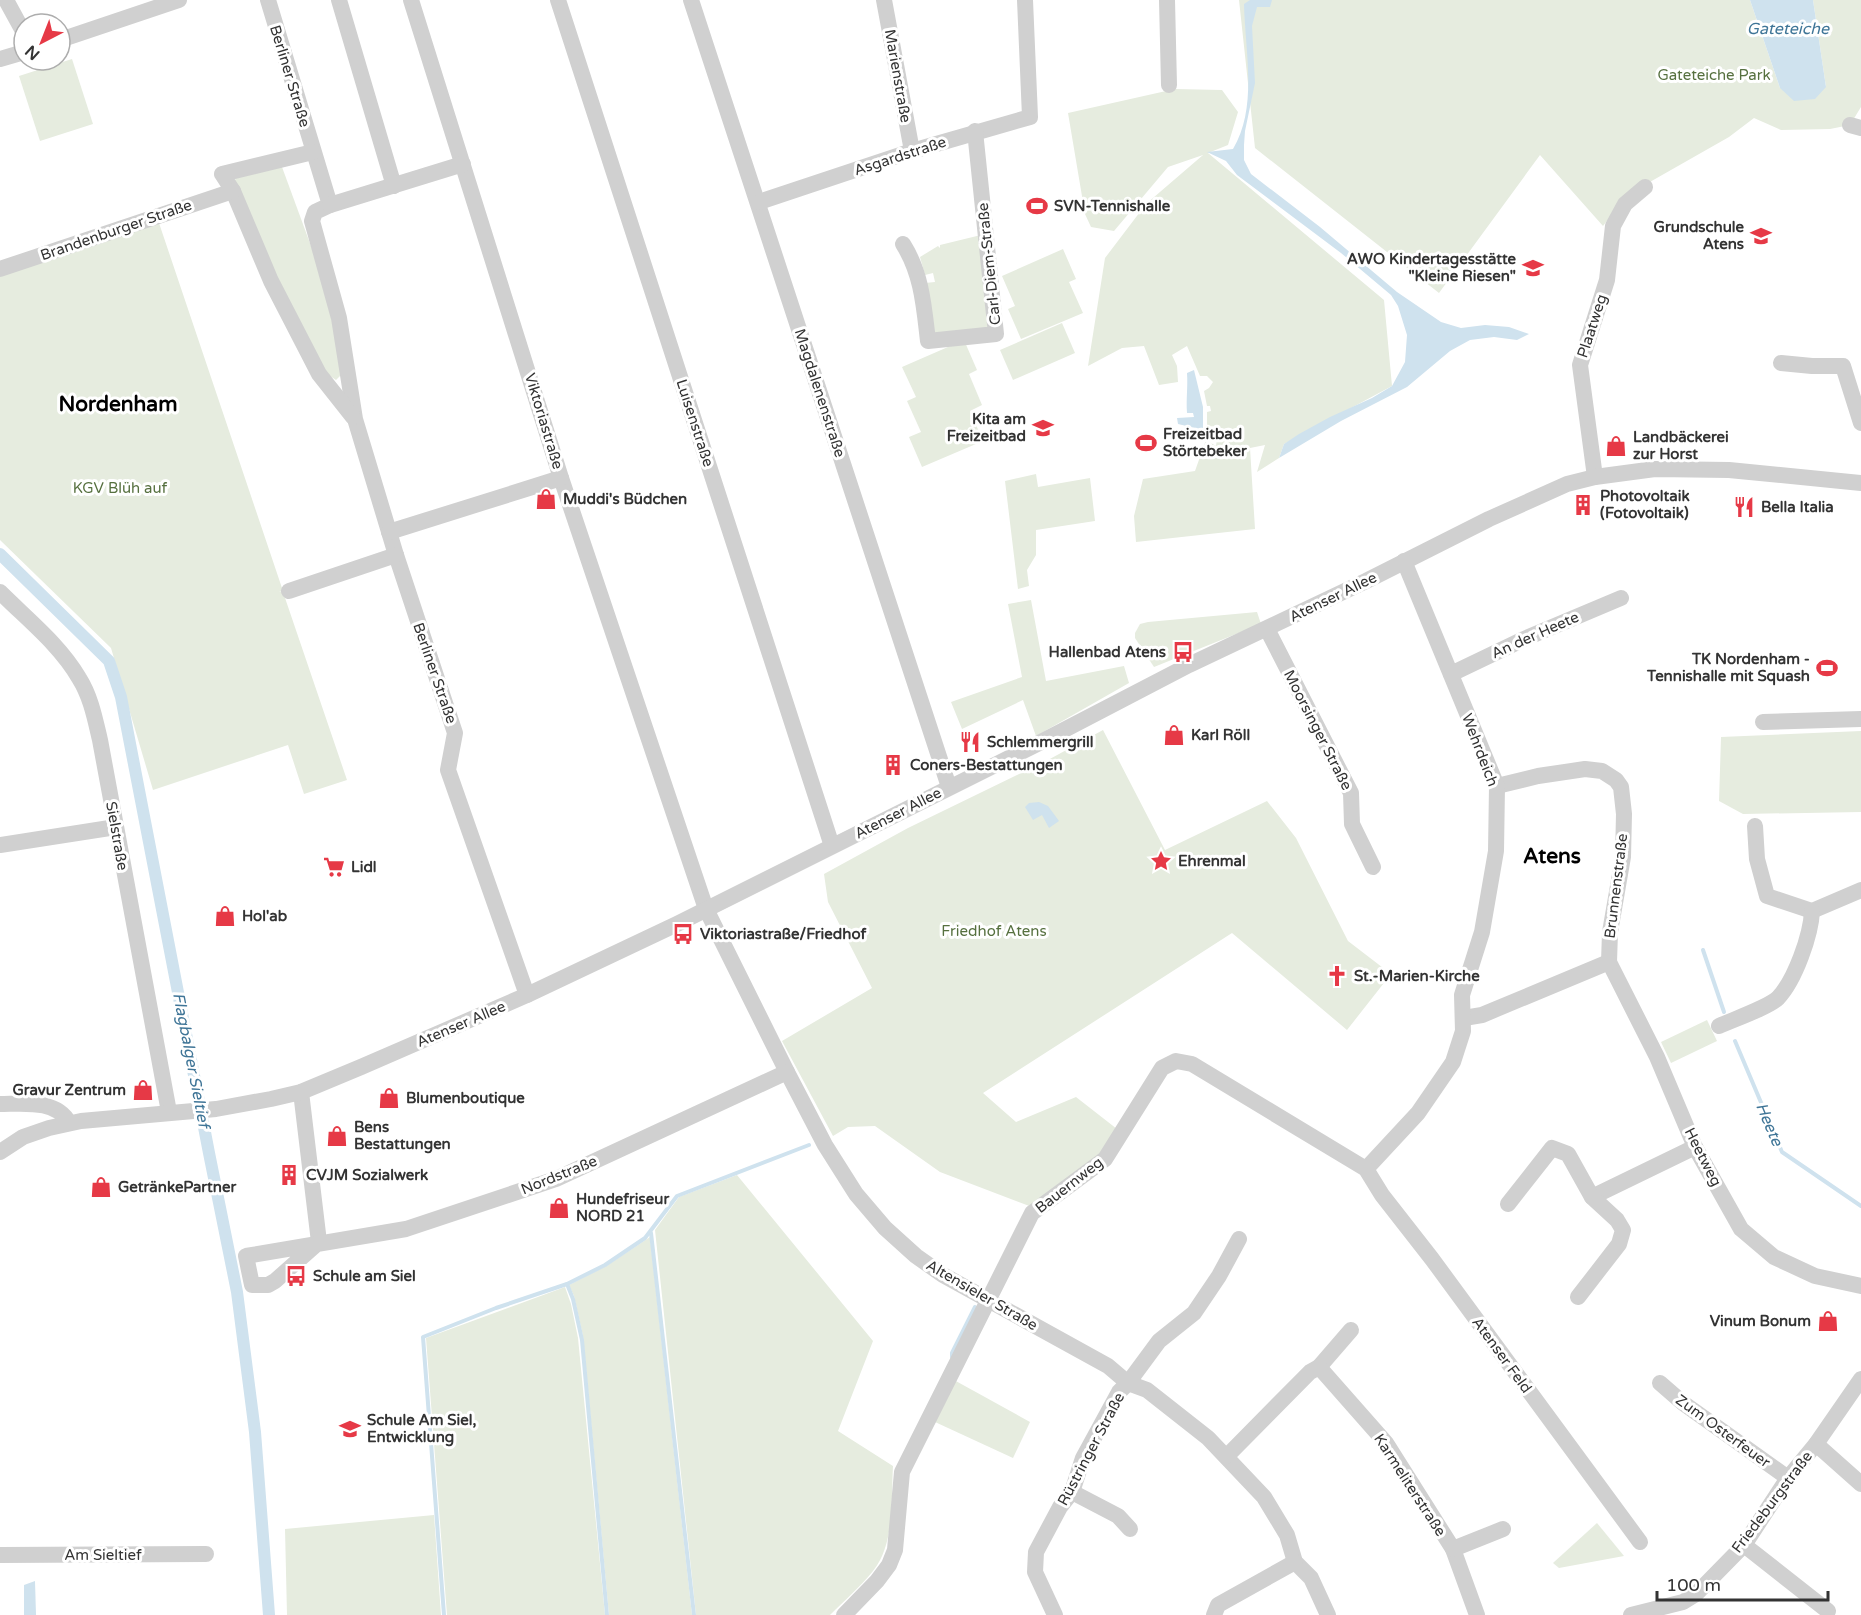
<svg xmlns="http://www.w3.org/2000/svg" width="1861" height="1615" font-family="'Varela Round',sans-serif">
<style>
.green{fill:#e6ecdf}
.water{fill:#cfe2ee}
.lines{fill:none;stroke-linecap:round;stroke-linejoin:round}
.stream{stroke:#cfe2ee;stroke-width:4}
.canal{stroke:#cfe2ee;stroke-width:12}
.minor{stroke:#d0d0d0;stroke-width:16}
.labels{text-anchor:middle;stroke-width:6;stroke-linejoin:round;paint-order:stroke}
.park-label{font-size:15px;fill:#56703f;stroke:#fff}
.street-label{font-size:15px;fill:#333;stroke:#fff}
.poi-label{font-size:15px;font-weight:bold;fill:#333;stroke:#fff;text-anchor:start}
.water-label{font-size:16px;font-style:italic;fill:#3f7597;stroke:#fff}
.district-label{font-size:21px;font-weight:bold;fill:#000;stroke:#fff}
</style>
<rect width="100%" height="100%" fill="#fff"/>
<g class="green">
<polygon points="1239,0 1750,0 1780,88 1826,87 1813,0 1861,0 1861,107 1850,125 1830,129 1781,130 1754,118 1729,137 1627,195 1603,226 1540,155 1439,293 1255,148"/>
<polygon points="72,59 93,124 40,141 19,76"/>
<polygon points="1175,89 1222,90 1238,112 1228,145 1208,153 1384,300 1392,386 1284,444 1279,458 1257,472 1265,445 1250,448 1255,529 1136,542 1134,516 1143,479 1195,471 1206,440 1216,446 1217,438 1207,434 1207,412 1211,411 1210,406 1207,406 1204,391 1209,388 1213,382 1207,376 1200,376 1187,346 1172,355 1177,366 1178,382 1159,385 1144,346 1122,348 1088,366 1105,258 1146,204 1203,155 1168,167 1114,231 1091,227 1085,214 1068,113"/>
<polygon points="282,167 322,276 335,327 341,375 336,380 327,374 276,281 234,182 238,174"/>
<polygon points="159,223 283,591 279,592 283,592 347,780 304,794 288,745 153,790 111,648 0,540 0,269"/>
<polygon points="981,235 993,332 931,340 925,283 935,282 933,273 925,275 920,257 938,246 940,248 940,245"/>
<polygon points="1063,249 1076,279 1069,282 1083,313 1021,339 1008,309 1015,306 1002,276"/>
<polygon points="1062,323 1075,353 1013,380 1000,350"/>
<polygon points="964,340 977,370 969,374 982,405 970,411 983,441 922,467 909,437 921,432 907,401 916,397 902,367"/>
<polygon points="1036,474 1038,487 1090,478 1095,521 1036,530 1036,555 1027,570 1029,586 1018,589 1005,481"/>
<polygon points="1031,600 1046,681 1124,666 1129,683 1036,736 1023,700 962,729 951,702 1022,677 1008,604"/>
<polygon points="1257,612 1261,624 1154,667 1135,638 1135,633 1140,624 1148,622"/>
<polygon points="1103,730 1165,850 1267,801 1296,838 1348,941 1391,974 1347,1030 1232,933 983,1093 1016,1122 1076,1097 1117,1129 1099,1157 1032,1207 940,1172 875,1126 848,1127 833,1136 782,1041 872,988 828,902 824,874 908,828 1048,760"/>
<polygon points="1861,731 1861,812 1743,814 1719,801 1721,737"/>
<polygon points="1707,1020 1717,1041 1671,1063 1661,1042"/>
<path d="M737,1175L873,1341L838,1431L893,1466C891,1499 895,1544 873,1571C860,1587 844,1601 830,1615H696L655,1230L679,1197Z"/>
<polygon points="650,1237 692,1615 609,1615 583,1336 574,1296 569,1285 608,1265"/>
<polygon points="565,1287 571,1304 578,1338 605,1615 447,1615 426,1338"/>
<polygon points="954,1380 1030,1422 1013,1458 935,1422"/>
<polygon points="434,1515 441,1615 287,1615 285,1529"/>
<polygon points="1597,1523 1624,1556 1559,1568 1553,1563"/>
</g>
<g class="water">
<path d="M1250,0H1272L1270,7H1257L1252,26L1255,83L1245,131L1244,145V160L1251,174L1320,227L1397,292L1441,322L1461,328L1485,325L1509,327L1529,334L1517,340L1494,337L1470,340L1450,351L1407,387L1341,421L1279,458L1284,444L1299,434L1330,417L1372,398L1392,386L1405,362L1407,335L1398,306L1391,295L1341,253L1237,175L1226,161L1207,152L1233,149C1258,107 1245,51 1244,4Z"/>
<polygon points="1750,0 1813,0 1826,87 1815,99 1794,101 1780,88"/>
<path d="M1194,370L1203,407V430L1178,424L1177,418L1194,417L1193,413H1187C1186,398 1188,387 1187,373Z"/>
<polygon points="1039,802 1048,806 1059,821 1049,828 1042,815 1033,820 1025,807 1029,803"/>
<polygon points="35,1581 36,1615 24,1615 24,1585"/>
</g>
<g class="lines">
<g class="stream">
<polyline points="1703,950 1724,1012"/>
<polyline points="1735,1041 1782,1152 1861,1206"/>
<polyline points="651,1233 694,1615"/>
<polyline points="567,1284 573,1299 582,1340 607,1615"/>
<polyline points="952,1357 952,1353 975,1307"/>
<polyline points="444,1615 423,1337 496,1308 567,1284 605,1265 645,1238 677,1196 809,1145"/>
</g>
<polyline class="canal" points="0,554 109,661 121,697 209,1153 237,1292 255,1432 269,1615"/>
<g class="minor">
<polyline points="6,0 24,33"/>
<polyline points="268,0 330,205 315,212 312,221 339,318 355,419 396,555 455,733 448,770 527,995"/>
<polyline points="339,0 394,186"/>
<polyline points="411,0 561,478 706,909 787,1072 825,1145 856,1194 885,1228 916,1256 943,1275 1108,1366 1128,1383 1147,1390 1208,1438 1264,1497 1287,1535 1295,1562 1311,1578 1328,1615"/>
<polyline points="558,0 832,846"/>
<path d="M691,0C779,262 861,525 949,787"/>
<polyline points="884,0 912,151"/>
<polyline points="1167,0 1169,85"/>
<polyline points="60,40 179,0"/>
<polyline points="0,59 24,52"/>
<polyline points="1850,125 1861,128"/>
<polyline points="313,152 222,174 233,191 271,281 319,374 353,417"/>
<polyline points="759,202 912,151 1030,117 1025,0"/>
<polyline points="330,205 463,164"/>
<path d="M903,244C922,274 924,307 928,341L996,334L975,131"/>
<polyline points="0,269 233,191"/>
<polyline points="1781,363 1812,366 1843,366 1861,423"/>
<polyline points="1595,477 1580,365 1607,280 1613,226 1625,204 1645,187"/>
<polyline points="389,532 561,478"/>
<polyline points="289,591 396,555"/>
<path d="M0,592C27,619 60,645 79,678C91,697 95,719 100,740L169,1112"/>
<polyline points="1267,629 1351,793 1352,824 1373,867"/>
<polyline points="1451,674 1524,639 1621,598"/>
<polyline points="1763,722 1861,719"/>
<polyline points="1497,786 1538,776 1585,769 1602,771 1616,780 1621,787 1624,814 1623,857 1610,932 1609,962 1657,1057 1695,1147 1741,1229 1774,1257 1815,1276 1861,1286"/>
<polyline points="1755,826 1757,859 1767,896 1812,911 1861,890"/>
<polyline points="0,845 116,827"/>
<polyline points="1464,1018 1482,1015 1609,962"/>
<path d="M1719,1026C1732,1020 1769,1007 1778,998C1795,980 1811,935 1812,911"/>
<polyline points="301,1092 319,1242"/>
<path d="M0,1104C22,1104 57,1099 69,1123"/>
<polyline points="0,1152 23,1137 49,1128 81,1121 216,1109 271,1099 301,1092 361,1067 527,995 677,924 1039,743 1189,665 1366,581 1489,519 1567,484 1595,477 1655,469 1729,470 1861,483"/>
<polyline points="1366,1169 1418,1113 1453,1062 1463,1031 1462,995 1482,932 1496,851 1497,786 1404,561"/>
<polyline points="1592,1197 1695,1147"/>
<polyline points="1508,1204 1552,1148 1568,1154 1592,1197 1617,1220 1623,1230 1619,1244 1578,1297"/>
<polyline points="319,1242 275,1281 268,1285 252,1285 246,1256 406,1229 556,1179 787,1072"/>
<polyline points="1319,1367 1351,1330"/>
<polyline points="1660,1383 1683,1403 1788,1478"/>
<polyline points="1816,1444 1861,1484"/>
<polyline points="1227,1456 1310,1372 1319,1367 1386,1443 1453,1549 1477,1615"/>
<polyline points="1072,1492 1118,1516 1130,1529"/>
<polyline points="1744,1545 1828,1611"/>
<polyline points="1453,1549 1503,1529"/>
<polyline points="0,1555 206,1554"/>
<polyline points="844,1615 877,1581 889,1565 895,1550 902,1472 1032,1213 1105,1159 1162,1068 1176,1061 1192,1064 1366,1169 1382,1195 1432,1259 1640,1542"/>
<polyline points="1055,1615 1035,1572 1036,1552 1060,1507 1072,1492 1083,1458 1119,1392 1128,1383 1159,1341 1194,1313 1219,1276 1239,1239"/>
<polyline points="1214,1615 1218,1605 1295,1562"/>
<polyline points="1631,1615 1683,1602 1696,1594 1744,1545 1788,1478 1816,1444 1861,1379"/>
</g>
</g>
<defs>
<symbol id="stadium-bare" viewBox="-9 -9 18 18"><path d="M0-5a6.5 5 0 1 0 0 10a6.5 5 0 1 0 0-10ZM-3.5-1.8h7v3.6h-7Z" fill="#e63946" stroke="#fff" stroke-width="2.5" paint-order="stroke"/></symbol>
<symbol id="school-bare" viewBox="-9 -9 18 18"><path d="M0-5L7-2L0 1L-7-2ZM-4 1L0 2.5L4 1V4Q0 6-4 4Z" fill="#e63946" stroke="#fff" stroke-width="2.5" paint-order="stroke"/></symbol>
<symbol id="shop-bare" viewBox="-9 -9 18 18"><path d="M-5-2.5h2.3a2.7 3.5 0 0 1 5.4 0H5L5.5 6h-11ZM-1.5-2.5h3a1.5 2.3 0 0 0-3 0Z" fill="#e63946" stroke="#fff" stroke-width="2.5" paint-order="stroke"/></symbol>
<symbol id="building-bare" viewBox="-9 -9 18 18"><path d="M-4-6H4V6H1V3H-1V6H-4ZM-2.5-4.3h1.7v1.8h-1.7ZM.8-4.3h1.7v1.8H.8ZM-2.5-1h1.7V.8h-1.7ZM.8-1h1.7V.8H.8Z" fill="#e63946" stroke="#fff" stroke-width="2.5" paint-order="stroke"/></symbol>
<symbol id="restaurant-bare" viewBox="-9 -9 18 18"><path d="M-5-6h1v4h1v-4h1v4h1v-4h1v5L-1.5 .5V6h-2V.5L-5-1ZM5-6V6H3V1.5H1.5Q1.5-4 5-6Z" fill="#e63946" stroke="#fff" stroke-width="2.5" paint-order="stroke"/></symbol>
<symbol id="bus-bare" viewBox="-9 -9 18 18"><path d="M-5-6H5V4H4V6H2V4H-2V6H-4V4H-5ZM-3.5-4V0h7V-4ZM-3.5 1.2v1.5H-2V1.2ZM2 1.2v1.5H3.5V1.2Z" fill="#e63946" stroke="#fff" stroke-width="2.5" paint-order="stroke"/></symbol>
<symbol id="sight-bare" viewBox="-9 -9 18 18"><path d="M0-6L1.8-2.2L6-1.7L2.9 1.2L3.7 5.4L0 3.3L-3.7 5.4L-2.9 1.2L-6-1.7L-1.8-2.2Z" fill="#e63946" stroke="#fff" stroke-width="2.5" paint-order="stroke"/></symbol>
<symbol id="supermarket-bare" viewBox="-9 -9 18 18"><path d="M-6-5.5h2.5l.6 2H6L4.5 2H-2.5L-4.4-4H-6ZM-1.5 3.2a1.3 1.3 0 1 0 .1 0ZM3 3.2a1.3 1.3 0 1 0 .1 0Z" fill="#e63946" stroke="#fff" stroke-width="2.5" paint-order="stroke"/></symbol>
<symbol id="church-bare" viewBox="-9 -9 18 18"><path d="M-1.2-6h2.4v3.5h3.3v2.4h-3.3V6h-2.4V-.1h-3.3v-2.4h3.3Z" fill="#e63946" stroke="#fff" stroke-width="2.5" paint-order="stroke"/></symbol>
</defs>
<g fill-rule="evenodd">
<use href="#stadium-bare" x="1022" y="191" width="30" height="30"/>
<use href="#school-bare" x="1746" y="221" width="30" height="30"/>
<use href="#school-bare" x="1518" y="253" width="30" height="30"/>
<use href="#school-bare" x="1028" y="413" width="30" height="30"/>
<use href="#stadium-bare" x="1131" y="428" width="30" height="30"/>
<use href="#shop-bare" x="1601" y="431" width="30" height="30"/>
<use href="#shop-bare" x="531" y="484" width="30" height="30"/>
<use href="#building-bare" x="1568" y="490" width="30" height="30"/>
<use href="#restaurant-bare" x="1729" y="492" width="30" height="30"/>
<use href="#bus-bare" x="1168" y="637" width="30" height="30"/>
<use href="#stadium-bare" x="1812" y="653" width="30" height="30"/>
<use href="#shop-bare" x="1159" y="720" width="30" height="30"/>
<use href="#restaurant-bare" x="955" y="727" width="30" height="30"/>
<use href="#building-bare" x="878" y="750" width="30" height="30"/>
<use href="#sight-bare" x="1146" y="846" width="30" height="30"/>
<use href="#supermarket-bare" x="319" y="852" width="30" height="30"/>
<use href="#shop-bare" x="210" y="901" width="30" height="30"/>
<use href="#bus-bare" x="668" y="919" width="30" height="30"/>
<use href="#church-bare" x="1322" y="961" width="30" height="30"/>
<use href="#shop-bare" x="128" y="1075" width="30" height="30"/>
<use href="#shop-bare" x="374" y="1083" width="30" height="30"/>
<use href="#shop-bare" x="322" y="1121" width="30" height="30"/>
<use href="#building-bare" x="274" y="1160" width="30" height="30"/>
<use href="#shop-bare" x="86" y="1172" width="30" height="30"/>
<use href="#shop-bare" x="544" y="1193" width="30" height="30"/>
<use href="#bus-bare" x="281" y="1261" width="30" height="30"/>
<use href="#shop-bare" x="1813" y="1306" width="30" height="30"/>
<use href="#school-bare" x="335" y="1414" width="30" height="30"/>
</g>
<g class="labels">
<g class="park-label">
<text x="1714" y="80">Gateteiche Park</text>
<text x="120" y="493">KGV Blüh auf</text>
<text x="994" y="936">Friedhof Atens</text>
</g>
<g class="street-label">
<text transform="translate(290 76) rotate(73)" y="5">Berliner Straße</text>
<text transform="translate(898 76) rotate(80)" y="5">Marienstraße</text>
<text transform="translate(900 156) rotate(-18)" y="5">Asgardstraße</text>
<text transform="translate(116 230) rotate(-19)" y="5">Brandenburger Straße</text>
<text transform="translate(989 264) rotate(-96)" y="5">Carl-Diem-Straße</text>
<text transform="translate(1592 326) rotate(-72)" y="5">Plaatweg</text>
<text transform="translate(820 393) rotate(72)" y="5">Magdalenenstraße</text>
<text transform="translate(544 421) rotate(73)" y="5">Viktoriastraße</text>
<text transform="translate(695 423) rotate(72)" y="5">Luisenstraße</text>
<text transform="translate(1333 597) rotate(-26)" y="5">Atenser Allee</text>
<text transform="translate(1535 635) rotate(-24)" y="5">An der Heete</text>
<text transform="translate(435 673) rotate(71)" y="5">Berliner Straße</text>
<text transform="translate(1318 730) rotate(63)" y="5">Moorsinger Straße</text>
<text transform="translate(1480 750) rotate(69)" y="5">Wehrdeich</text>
<text transform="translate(898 813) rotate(-27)" y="5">Atenser Allee</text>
<text transform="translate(117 836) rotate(80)" y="5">Sielstraße</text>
<text transform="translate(1616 886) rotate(-83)" y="5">Brunnenstraße</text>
<text transform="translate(461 1024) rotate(-23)" y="5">Atenser Allee</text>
<text transform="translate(1703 1157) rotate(63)" y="5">Heetweg</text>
<text transform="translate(559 1175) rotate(-22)" y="5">Nordstraße</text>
<text transform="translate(1069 1185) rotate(-38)" y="5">Bauernweg</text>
<text transform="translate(982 1295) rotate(30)" y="5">Altensieler Straße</text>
<text transform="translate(1502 1355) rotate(54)" y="5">Atenser Feld</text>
<text transform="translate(1723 1431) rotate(36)" y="5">Zum Osterfeuer</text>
<text transform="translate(1091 1449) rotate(-62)" y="5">Rüstringer Straße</text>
<text transform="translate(1410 1485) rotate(57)" y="5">Karmeliterstraße</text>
<text transform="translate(1772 1502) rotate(-53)" y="5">Friedeburgstraße</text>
<text x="103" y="1560">Am Sieltief</text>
</g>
<g class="poi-label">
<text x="1054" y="211">SVN-Tennishalle</text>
<text x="1744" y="232" text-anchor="end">Grundschule<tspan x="1744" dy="17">Atens</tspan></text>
<text x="1516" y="264" text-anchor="end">AWO Kindertagesstätte<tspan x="1516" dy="17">"Kleine Riesen"</tspan></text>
<text x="1026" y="424" text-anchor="end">Kita am<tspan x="1026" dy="17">Freizeitbad</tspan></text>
<text x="1163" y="439">Freizeitbad<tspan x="1163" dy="17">Störtebeker</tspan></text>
<text x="1633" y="442">Landbäckerei<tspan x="1633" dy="17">zur Horst</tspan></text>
<text x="1600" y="501">Photovoltaik<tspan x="1600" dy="17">(Fotovoltaik)</tspan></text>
<text x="563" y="504">Muddi's Büdchen</text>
<text x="1761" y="512">Bella Italia</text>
<text x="1166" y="657" text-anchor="end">Hallenbad Atens</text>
<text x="1810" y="664" text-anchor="end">TK Nordenham -<tspan x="1810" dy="17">Tennishalle mit Squash</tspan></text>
<text x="1191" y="740">Karl Röll</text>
<text x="987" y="747">Schlemmergrill</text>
<text x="910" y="770">Coners-Bestattungen</text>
<text x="1178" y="866">Ehrenmal</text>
<text x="351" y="872">Lidl</text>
<text x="242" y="921">Hol'ab</text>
<text x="700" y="939">Viktoriastraße/Friedhof</text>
<text x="1354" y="981">St.-Marien-Kirche</text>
<text x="126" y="1095" text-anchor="end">Gravur Zentrum</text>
<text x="406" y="1103">Blumenboutique</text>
<text x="354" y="1132">Bens<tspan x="354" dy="17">Bestattungen</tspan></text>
<text x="306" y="1180">CVJM Sozialwerk</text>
<text x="118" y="1192">GetränkePartner</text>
<text x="576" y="1204">Hundefriseur<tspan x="576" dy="17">NORD 21</tspan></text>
<text x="313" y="1281">Schule am Siel</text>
<text x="1811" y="1326" text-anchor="end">Vinum Bonum</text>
<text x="367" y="1425">Schule Am Siel,<tspan x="367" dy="17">Entwicklung</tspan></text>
</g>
<g class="water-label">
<text x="1788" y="34">Gateteiche</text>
<text transform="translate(192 1060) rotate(79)" y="6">Flagbalger Sieltief</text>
<text transform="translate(1770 1124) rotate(67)" y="6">Heete</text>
</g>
<g class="district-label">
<text x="118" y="411">Nordenham</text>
<text x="1552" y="863">Atens</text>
</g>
</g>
<g transform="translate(42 42) rotate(222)"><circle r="28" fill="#ffffff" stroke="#adadad" stroke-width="1.5"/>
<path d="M0-4.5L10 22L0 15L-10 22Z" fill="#e63946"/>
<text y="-9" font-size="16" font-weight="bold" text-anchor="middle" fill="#333333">N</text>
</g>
<path d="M1657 1591v9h171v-9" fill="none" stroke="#333333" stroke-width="3"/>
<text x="1666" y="1591" font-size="18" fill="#333333" stroke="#ffffff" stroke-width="4.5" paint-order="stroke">100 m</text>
</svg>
